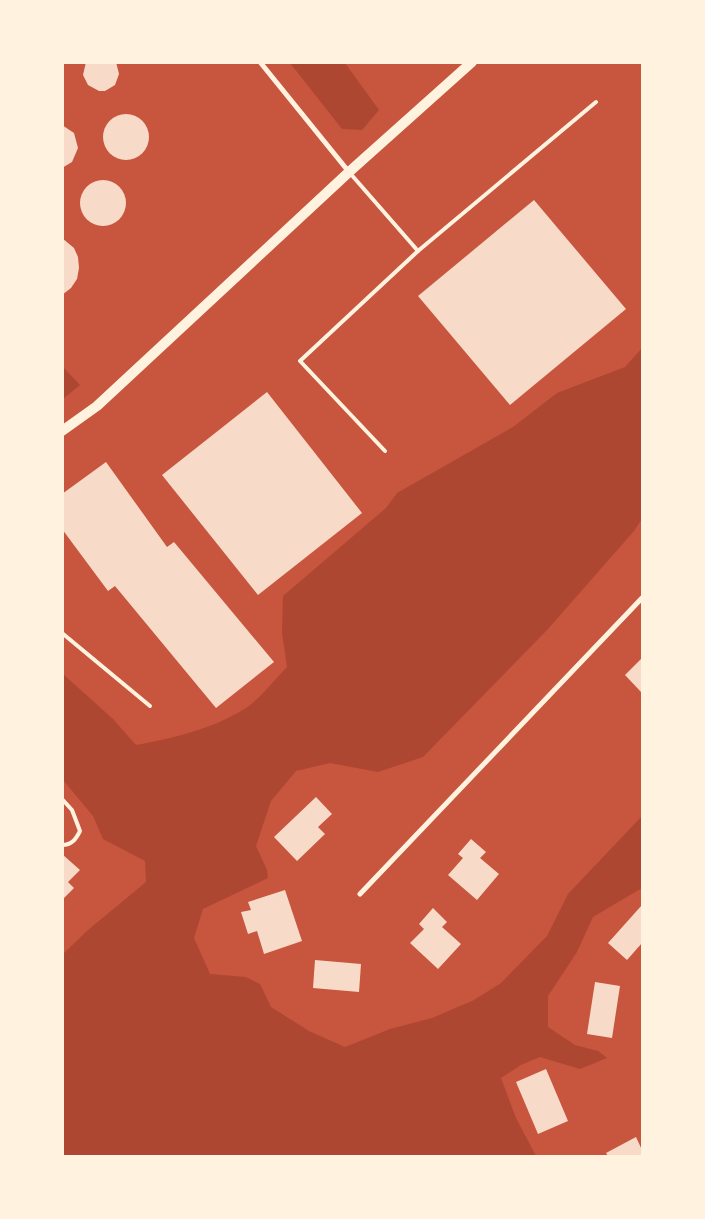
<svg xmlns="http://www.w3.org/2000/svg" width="705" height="1219" font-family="'Playfair Display',serif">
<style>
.green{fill:#ae4732}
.building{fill:#f7dbc8}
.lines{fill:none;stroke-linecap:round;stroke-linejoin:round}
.service{stroke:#fff3e0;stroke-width:4}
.minor{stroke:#fff3e0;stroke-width:5}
.secondary{stroke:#fff3e0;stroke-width:10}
</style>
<rect width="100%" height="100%" fill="#c8553d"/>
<g class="green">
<polygon points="290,63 345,63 379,110 362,130 342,129"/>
<path d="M642,348V519L634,531L548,629L423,757L378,772L330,763L296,771L271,801L256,846L267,870L268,878L203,909L194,938L210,974L246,977L260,984L271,1007L309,1031L345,1047L390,1029L432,1018L474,1000L501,983L547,936L568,894L642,816V888L593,917L577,952L548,996V1027L575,1045L598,1051L607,1058L580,1069L540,1057L521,1065L501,1078L516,1118L536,1156H63V954L88,930L146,882L145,861L103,839L93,816L63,780V674L113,719L136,745C174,738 213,729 246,708C261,698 274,680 287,667L282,633L283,596L386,508L397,493L513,427L557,393L625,367Z"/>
<polygon points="62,366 80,385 63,399 62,399"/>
</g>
<g class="building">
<polygon points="86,62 116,62 119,74 115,85 105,91 99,91 88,85 83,75"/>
<circle cx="126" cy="137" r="23"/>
<polygon points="62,125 74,133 78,148 72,162 62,168"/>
<circle cx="103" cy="203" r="23"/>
<polygon points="534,200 626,309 510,405 418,296"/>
<polygon points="62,238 74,248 78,257 79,268 77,279 71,288 62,295"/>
<polygon points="267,392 362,513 258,595 162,475"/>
<polygon points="106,462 167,547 174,542 274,662 216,708 115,586 108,591 62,529 62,494"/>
<polygon points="641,659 642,660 642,690 641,692 625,675"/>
<polygon points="316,797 332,814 318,827 325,834 297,861 274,837"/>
<polygon points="471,839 486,852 480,858 499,874 477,900 448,875 463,858 458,854"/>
<polygon points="62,854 80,870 68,882 74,888 62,900"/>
<polygon points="285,890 302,941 264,954 257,931 248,934 241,912 251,910 248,902"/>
<polygon points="642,905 642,943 627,960 608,943"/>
<polygon points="433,908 447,922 442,927 461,944 438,969 410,943 424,929 419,924"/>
<polygon points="315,960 361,964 359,992 313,988"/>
<polygon points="595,982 620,986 612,1038 587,1034"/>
<polygon points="546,1069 568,1121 538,1134 516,1082"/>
<polygon points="636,1137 642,1150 642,1156 608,1156 606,1153"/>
</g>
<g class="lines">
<g class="service">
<polyline points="349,172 418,251 300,361 385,451"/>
<polyline points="418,251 596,102"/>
<polyline points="62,633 150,706"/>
<path d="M62,799L72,810L80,831C76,839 72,845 62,845"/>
</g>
<g class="minor">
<polyline points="260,62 349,172"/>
<polyline points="360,894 642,598"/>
</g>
<polyline class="secondary" points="62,431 97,406 349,172 472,62"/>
</g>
<rect width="705" height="1219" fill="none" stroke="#fff3e0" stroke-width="128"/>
</svg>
